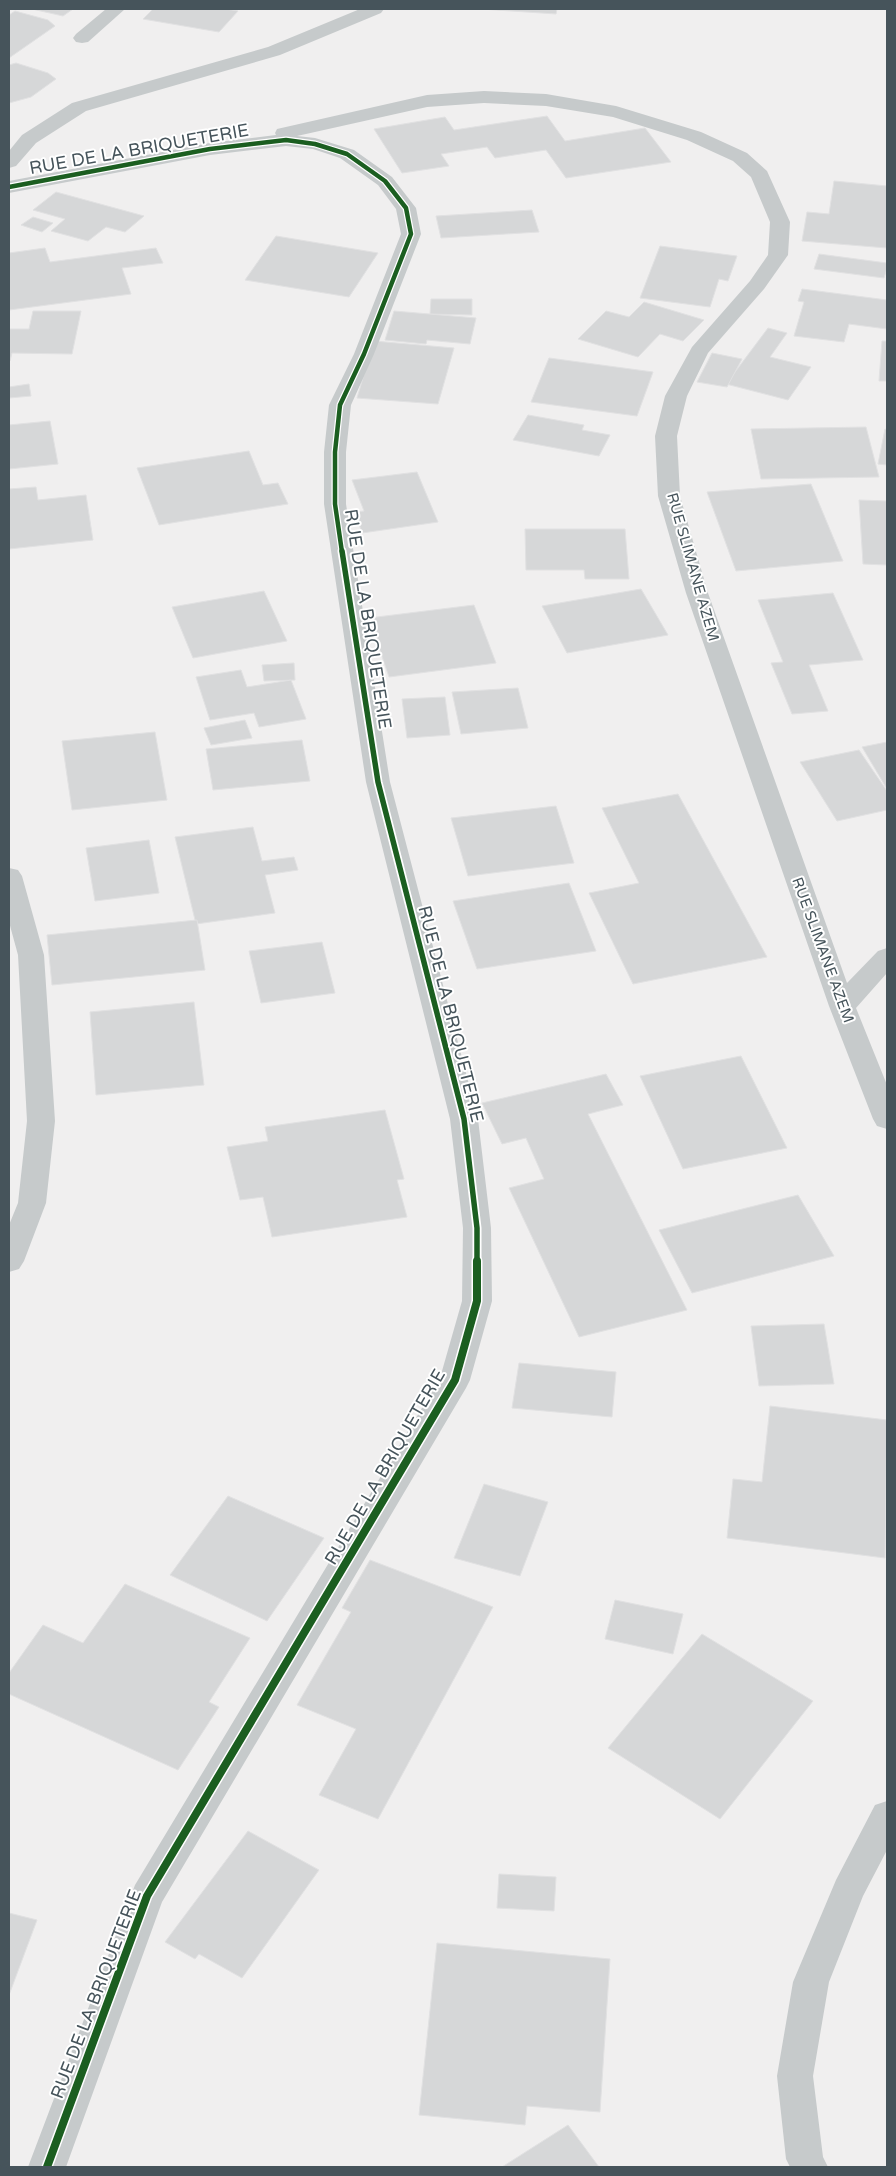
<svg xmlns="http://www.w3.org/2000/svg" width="896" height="2176" font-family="'Varela Round',sans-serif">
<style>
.building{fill:#d6d7d8;stroke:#e1e1e2}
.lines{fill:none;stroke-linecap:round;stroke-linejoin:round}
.minor{fill:#c6cacb;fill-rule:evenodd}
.cycleway-far2-casing{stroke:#fff;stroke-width:7}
.cycleway-far1-casing{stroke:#fff;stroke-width:9}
.cycleway-casing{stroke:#fff;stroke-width:11}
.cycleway-far2{stroke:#1b5e20;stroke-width:4.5}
.cycleway-far1{stroke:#1b5e20;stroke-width:5.5}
.cycleway{stroke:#1b5e20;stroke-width:8}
.labels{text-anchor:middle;stroke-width:4;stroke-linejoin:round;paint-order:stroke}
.far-street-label{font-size:15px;fill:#46545b;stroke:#fff}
.street-label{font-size:18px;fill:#46545b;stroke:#fff}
</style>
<rect width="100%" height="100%" fill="#f0efef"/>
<g class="building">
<polygon points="32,9 73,9 63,16"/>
<polygon points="153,9 225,9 238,11 219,32 143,19"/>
<polygon points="481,9 557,9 556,14"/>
<polygon points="15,11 48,20 55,26 9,58 9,15"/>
<polygon points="16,63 48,73 56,79 31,97 9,103 9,65"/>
<polygon points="547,116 565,141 645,128 671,162 566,178 546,150 495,158 487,147 441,154 449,166 402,173 374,129 445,117 454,130"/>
<polygon points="834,181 887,186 887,248 802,241 807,212 829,214"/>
<polygon points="56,192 144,216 125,232 106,227 88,241 51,231 65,219 33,210"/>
<polygon points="532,210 539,232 441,238 436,216"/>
<polygon points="33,217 53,223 42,232 21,225"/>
<polygon points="276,236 378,253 349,297 245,280"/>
<polygon points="660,246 737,256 728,281 719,279 710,307 640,298"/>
<polygon points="45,248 50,262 156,248 163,263 122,268 131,294 9,310 9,253"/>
<polygon points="819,254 887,263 887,268 884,278 814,269"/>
<polygon points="802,289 887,300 887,329 849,324 844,342 794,336 804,302 798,301"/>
<polygon points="431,299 472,299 472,315 430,314"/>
<polygon points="644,302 704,320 683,341 660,334 638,357 578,339 606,311 629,317"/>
<polygon points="33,311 81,311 72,354 12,353 10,361 9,361 9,329 29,329"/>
<polygon points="394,311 476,318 470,344 427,340 426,344 385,340"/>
<polygon points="768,328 787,333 770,357 811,367 788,400 726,384"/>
<polygon points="374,341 454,348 438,404 357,398"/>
<polygon points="882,341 887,341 887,381 879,381"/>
<polygon points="712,353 742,359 727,387 697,382"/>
<polygon points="549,358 653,372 637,416 531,402"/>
<polygon points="29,384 31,396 9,398 9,387"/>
<polygon points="528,415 584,425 582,430 610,435 599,456 513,440"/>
<polygon points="50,421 58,464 9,469 9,425"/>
<polygon points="866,427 879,477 761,479 751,429"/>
<polygon points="885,429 887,430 887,465 878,464"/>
<polygon points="249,451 263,485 278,483 288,504 159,525 137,468"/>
<polygon points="417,472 438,522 362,533 355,512 364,511 352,480"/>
<polygon points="811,484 843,561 736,571 707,492"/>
<polygon points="36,487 38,500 86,495 93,540 9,549 9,489"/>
<polygon points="859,500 887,501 887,565 863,564"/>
<polygon points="525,529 625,529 629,579 585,579 584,570 526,570"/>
<polygon points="641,589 668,635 567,653 542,606"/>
<polygon points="264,591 287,641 193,658 172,607"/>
<polygon points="833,593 863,660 809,665 828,711 792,714 771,663 783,662 758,600"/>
<polygon points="474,605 496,663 389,677 369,618"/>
<polygon points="294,663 295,680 264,681 262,665"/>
<polygon points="241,670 247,687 291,680 306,719 259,727 254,713 210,720 196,677"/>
<polygon points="518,688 528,728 461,734 452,692"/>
<polygon points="445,697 450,735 407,738 402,699"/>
<polygon points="245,720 252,738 211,745 204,728"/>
<polygon points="155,732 167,800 72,810 62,741"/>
<polygon points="302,740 310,781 213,790 206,749"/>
<polygon points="887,742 887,789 862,747"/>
<polygon points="859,750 887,791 887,810 837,821 800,762"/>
<polygon points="678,794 767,957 633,984 589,893 639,883 602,808"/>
<polygon points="556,806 574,863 468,876 451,818"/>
<polygon points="253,827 262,861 294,857 298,870 265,875 275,913 196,924 175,837"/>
<polygon points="149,840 159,893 95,901 86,848"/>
<polygon points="569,883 596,951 477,969 453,901"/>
<polygon points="197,920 205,970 52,985 47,935"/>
<polygon points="322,942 335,993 261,1003 249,951"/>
<polygon points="194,1002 204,1085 96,1095 90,1012"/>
<polygon points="741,1056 787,1148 683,1169 640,1076"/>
<polygon points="606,1074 623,1105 588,1114 687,1310 579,1337 509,1188 544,1179 526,1138 502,1144 482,1103"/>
<polygon points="385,1110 404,1179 397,1180 407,1217 272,1237 263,1197 240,1200 227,1147 268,1141 265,1127"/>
<polygon points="798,1195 834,1256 692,1293 659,1230"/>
<polygon points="824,1324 834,1384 759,1386 751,1326"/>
<polygon points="519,1363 616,1372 612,1417 512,1408"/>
<polygon points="770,1406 887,1420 885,1558 727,1538 733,1479 762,1482"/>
<polygon points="484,1484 548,1502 520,1576 454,1558"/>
<polygon points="228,1496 324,1538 267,1621 170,1575"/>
<polygon points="370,1560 493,1607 378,1819 319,1795 356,1729 297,1705 351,1612 342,1608"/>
<polygon points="125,1584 250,1638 209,1702 219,1707 178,1770 9,1694 9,1673 43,1625 83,1643"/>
<polygon points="615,1600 683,1614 673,1654 605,1639"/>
<polygon points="702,1634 813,1701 720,1819 608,1748"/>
<polygon points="248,1831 319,1870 242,1978 199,1954 195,1959 165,1942"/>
<polygon points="499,1874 556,1877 554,1911 497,1908"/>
<polygon points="9,1913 37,1920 9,1995"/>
<polygon points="437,1943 610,1959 600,2112 527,2106 525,2125 419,2115"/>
<polygon points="568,2125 599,2167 502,2167"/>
</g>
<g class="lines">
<g class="minor">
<polygon points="106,9 125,9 88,42 82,43 76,42 73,38 76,34"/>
<polygon points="360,9 384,9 381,13 280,55 86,111 36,143 16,166 9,168 9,151 22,135 72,103 268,47"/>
<polygon points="484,91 546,94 616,106 701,132 747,153 767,171 790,222 788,255 764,289 708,353 687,396 677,436 680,496 708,593 847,983 878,951 887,948 887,973 856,1008 887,1085 887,1129 877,1126 873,1119 829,1006 686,593 658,496 655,436 665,396 692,347 750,281 768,255 770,222 751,177 733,161 687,140 613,117 546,106 484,103 427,107 297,136 315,138 354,150 392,177 416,208 421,234 374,354 351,405 346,452 346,504 390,782 478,1119 491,1228 492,1301 470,1380 466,1388 162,1902 66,2167 28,2167 135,1885 440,1378 462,1301 463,1228 450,1119 366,782 324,504 324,452 329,405 354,354 401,234 396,209 378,185 340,158 313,149 286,146 210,155 9,193 9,181 210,143 276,135 275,133 277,129 427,95"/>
<polygon points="9,868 18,870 22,876 44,955 55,1121 46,1203 24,1261 19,1269 9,1272 9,1225 18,1203 27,1121 18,955 9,922"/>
<polygon points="887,1801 887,1850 863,1896 829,1982 813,2076 823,2157 828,2167 790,2167 786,2159 777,2076 793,1982 836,1880 875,1805"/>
</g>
<defs>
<polyline id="cycleway-far2" points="9,187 210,149 286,140 315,144 347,154 385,181 406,208 411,234 364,354 340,405 335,452 335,504 342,552"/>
<polyline id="cycleway-far1" points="342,551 378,782 464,1119 477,1228 477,1263"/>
<polyline id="cycleway" points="47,2167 147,1896 455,1380 477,1301 477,1261"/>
</defs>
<use href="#cycleway-far2" class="cycleway-far2-casing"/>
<use href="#cycleway-far1" class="cycleway-far1-casing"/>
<use href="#cycleway" class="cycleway-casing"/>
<use href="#cycleway-far2" class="cycleway-far2"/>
<use href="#cycleway-far1" class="cycleway-far1"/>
<use href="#cycleway" class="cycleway"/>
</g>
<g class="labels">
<g class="far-street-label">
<text transform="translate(693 567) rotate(74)" y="5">RUE SLIMANE AZEM</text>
<text transform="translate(823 950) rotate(70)" y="5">RUE SLIMANE AZEM</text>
</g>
<g class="street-label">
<text transform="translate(139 149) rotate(-10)" y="6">RUE DE LA BRIQUETERIE</text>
<text transform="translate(368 619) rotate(81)" y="6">RUE DE LA BRIQUETERIE</text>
<text transform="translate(451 1014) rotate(76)" y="6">RUE DE LA BRIQUETERIE</text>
<text transform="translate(385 1467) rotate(-60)" y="6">RUE DE LA BRIQUETERIE</text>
<text transform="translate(96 1994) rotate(-69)" y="6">RUE DE LA BRIQUETERIE</text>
</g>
</g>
<rect width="896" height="2176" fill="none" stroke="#46545b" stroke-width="20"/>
</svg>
